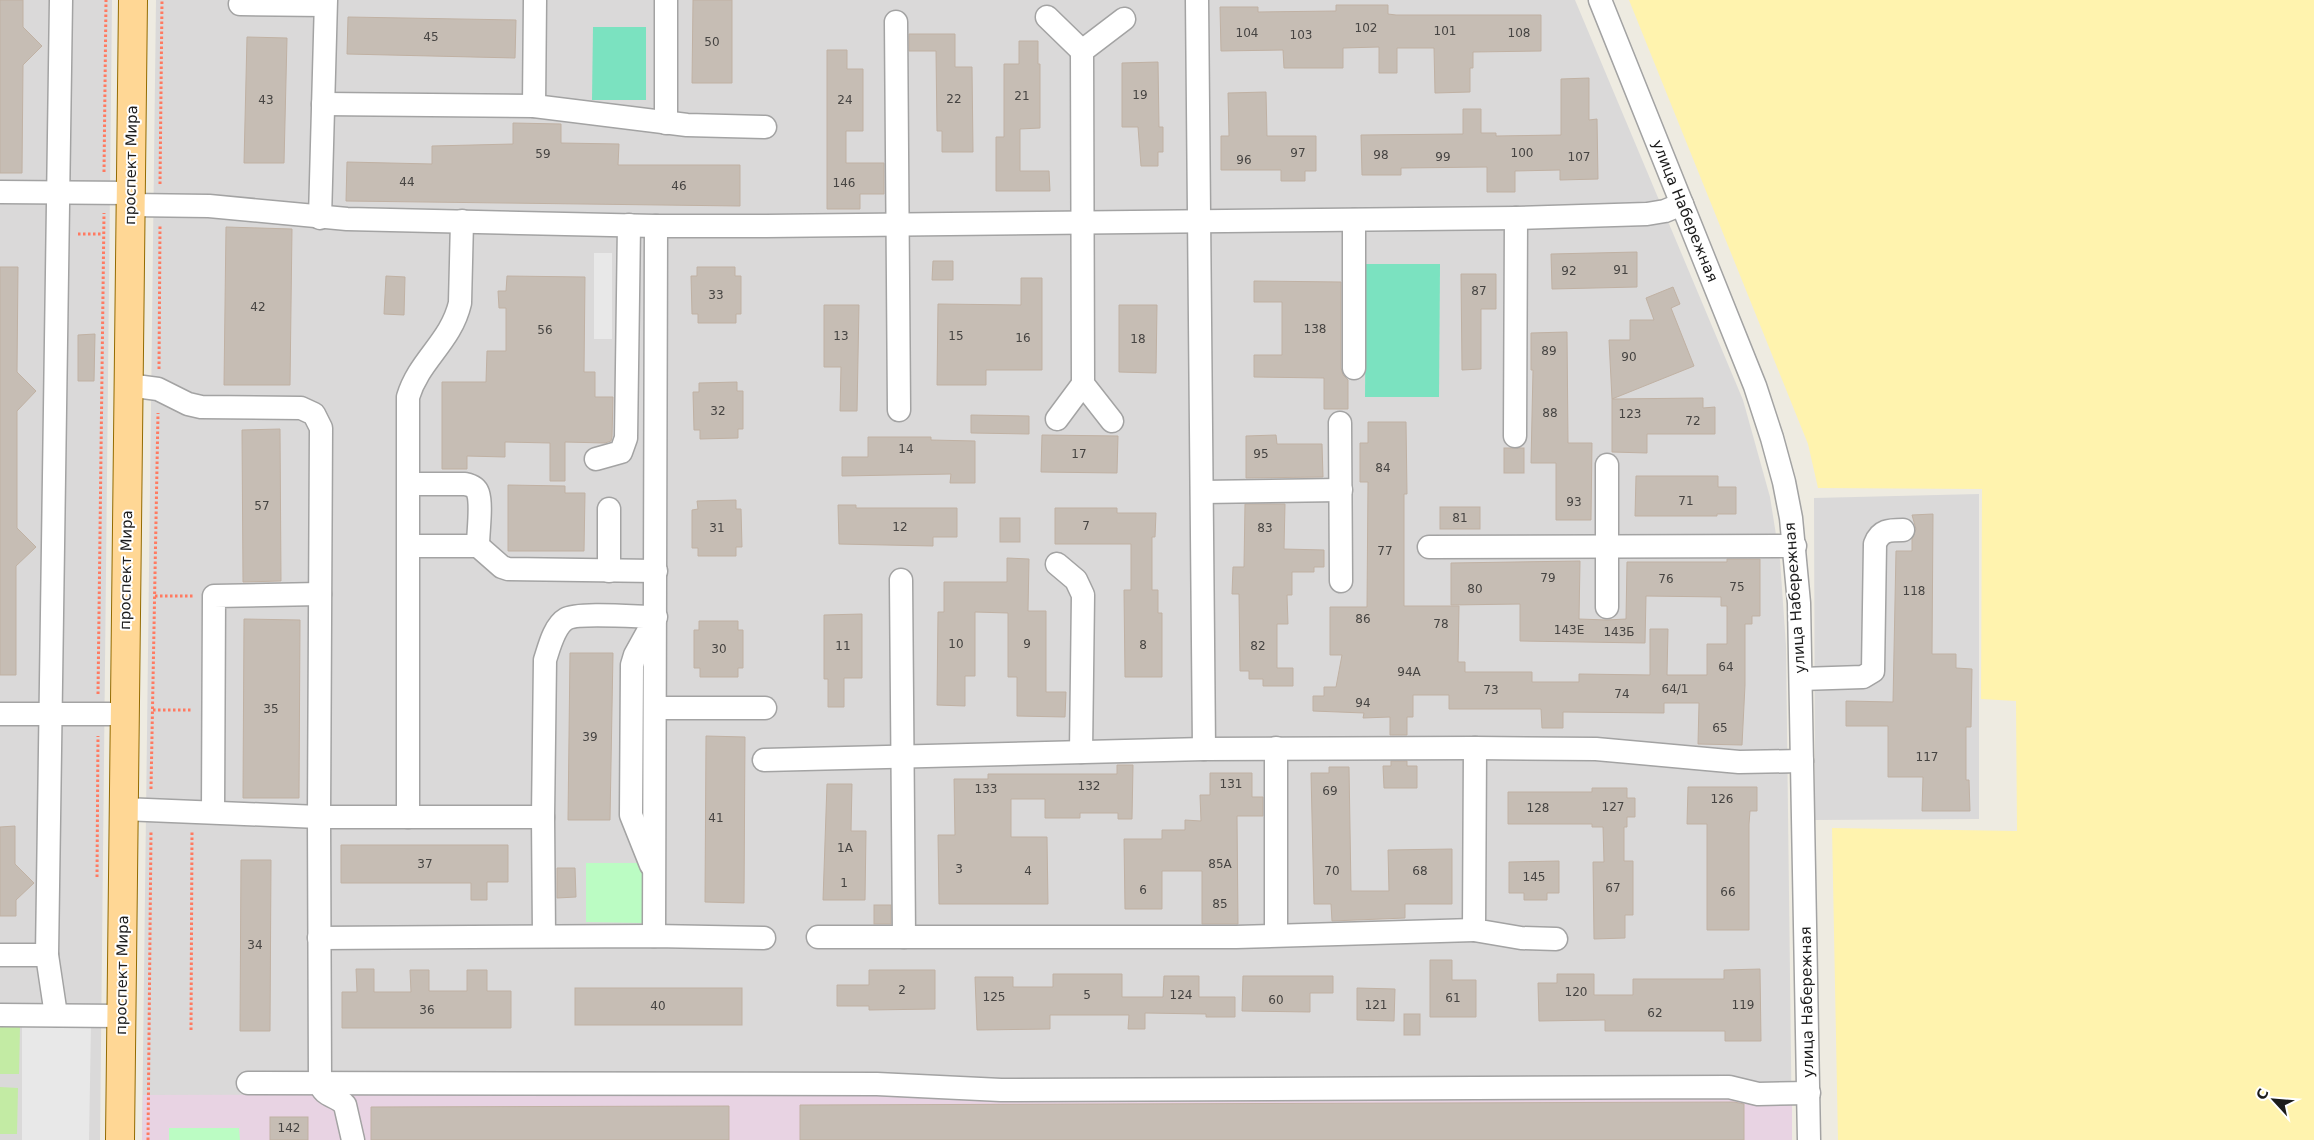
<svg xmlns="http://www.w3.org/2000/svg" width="2314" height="1140" font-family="'DejaVu Sans',sans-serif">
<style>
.residential{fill:#dad9d9}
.industrial{fill:#e8d3e3}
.grass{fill:#c3eba4}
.sand{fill:#fff3ae}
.park{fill:#bbfcc3}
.pitch{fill:#7be2c0}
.parking{fill:#e8e8e8}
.building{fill:#c6bdb4;stroke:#c0b1a3}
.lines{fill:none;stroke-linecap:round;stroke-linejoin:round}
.minor-casing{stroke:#a3a3a3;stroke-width:25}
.major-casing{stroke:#946b00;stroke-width:30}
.path{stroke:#ff7a61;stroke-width:3;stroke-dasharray:2.5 2.5;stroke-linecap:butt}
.minor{stroke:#fff;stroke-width:22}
.major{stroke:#ffd795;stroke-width:28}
.labels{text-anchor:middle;stroke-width:4;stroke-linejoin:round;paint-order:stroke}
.number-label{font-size:12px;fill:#464442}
.street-label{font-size:15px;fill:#1c1c1c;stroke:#fff}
</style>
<rect width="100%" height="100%" fill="#eeebe1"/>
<g class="residential">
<polygon points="0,0 112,0 100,1140 0,1140"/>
<polygon points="156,0 1575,0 1743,400 1770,497 1780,560 1786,646 1792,1140 142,1140"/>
<polygon points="1979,494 1979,819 1815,820 1814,498"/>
</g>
<polygon class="industrial" points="1792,1091 1792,1140 142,1140 143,1095"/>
<g class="grass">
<polygon points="0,1027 20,1027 19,1074 0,1074"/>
<polygon points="0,1087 18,1088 17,1134 0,1134"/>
</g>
<polygon class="sand" points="1629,0 2314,0 2314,1140 1838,1140 1832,828 2017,831 2016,701 1981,699 1982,489 1818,488 1808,444"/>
<g class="park">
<polygon points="586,863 642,863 642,923 586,922"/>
<polygon points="169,1128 239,1128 240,1140 169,1140"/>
</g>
<g class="pitch">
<polygon points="593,27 646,27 646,100 592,100"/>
<polygon points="1366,264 1440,264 1439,397 1365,397"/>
</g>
<g class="parking">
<rect x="594" y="253" width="18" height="86"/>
<polygon points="22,1022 91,1024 89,1140 22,1140"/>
</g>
<g class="building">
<polygon points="0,0 23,0 23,27 42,46 23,65 22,173 0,173"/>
<polygon points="693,0 732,0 732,83 692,83"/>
<polygon points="1336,5 1388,5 1388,14 1396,15 1541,15 1541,51 1473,52 1473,68 1470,68 1470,92 1435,93 1434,48 1397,48 1397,73 1379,73 1379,47 1343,48 1343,68 1284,68 1283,50 1221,51 1220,7 1258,7 1258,12 1336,11"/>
<polygon points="348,17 516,20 515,58 347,54"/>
<polygon points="909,34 955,34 955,67 972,67 973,152 942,152 942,131 937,131 936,51 909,51"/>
<polygon points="247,37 287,38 284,163 244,163"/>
<polygon points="1019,41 1038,41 1038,64 1040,64 1040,128 1020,129 1020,171 1049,171 1050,191 996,191 996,137 1004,137 1004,64 1019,64"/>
<polygon points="827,50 847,50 847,69 863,69 863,131 846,131 846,163 884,163 884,194 860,194 860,209 827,209"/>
<polygon points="1158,62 1159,127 1163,127 1163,152 1158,152 1158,166 1141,166 1138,127 1122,127 1122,63"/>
<polygon points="1589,78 1589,120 1597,119 1598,179 1560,180 1560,170 1515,171 1515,192 1487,192 1487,167 1401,168 1401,175 1362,175 1361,135 1463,134 1463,109 1481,109 1481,133 1496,133 1496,136 1561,135 1561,79"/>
<polygon points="1266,92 1267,136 1316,136 1316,171 1305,171 1305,181 1281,181 1281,170 1221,170 1221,136 1229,136 1228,93"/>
<polygon points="513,123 561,124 561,143 619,144 618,165 740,165 740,206 346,201 347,162 432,164 432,146 513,144"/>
<polygon points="226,227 292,229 290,385 224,385"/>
<polygon points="1637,252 1637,287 1552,289 1551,254"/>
<polygon points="933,261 953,261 953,280 932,280"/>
<polygon points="0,267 18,267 17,372 36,391 17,411 17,528 36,547 16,566 16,675 0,675"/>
<polygon points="697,267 735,267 735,276 741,276 741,314 736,314 736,323 698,323 698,314 692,314 691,276 697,276"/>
<polygon points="1461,274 1496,274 1496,309 1481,309 1481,369 1462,370"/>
<polygon points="386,276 405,277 404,315 384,314"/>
<polygon points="507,276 585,277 584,372 595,372 595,397 613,397 612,437 611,441 605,443 565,442 565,481 550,481 550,443 505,442 505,457 467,456 467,469 442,469 442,382 486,382 487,351 506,351 506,308 499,308 498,291 506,291"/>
<polygon points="1021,278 1042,278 1042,370 986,370 986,385 937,385 938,304 1021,305"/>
<polygon points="1254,281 1341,282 1341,368 1343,375 1348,380 1348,409 1324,409 1324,378 1254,377 1254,355 1282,355 1282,302 1254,302"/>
<polygon points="1673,287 1680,304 1671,308 1694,366 1612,399 1609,340 1630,340 1630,320 1654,320 1646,298"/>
<polygon points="824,305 859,305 857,411 840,411 841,367 824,367"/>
<polygon points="1119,305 1157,305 1156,373 1119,372"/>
<polygon points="1567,332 1568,443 1592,443 1591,520 1556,520 1556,463 1531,463 1533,370 1531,370 1531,333"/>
<polygon points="95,334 94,381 78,381 78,335"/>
<polygon points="737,382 737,391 743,391 743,429 738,429 738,438 700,439 700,430 694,430 693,392 699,392 699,383"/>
<polygon points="1703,398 1703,408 1715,407 1715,434 1647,434 1647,453 1612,452 1612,399"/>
<polygon points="971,415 1029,416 1029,434 971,433"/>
<polygon points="1368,422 1406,422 1407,494 1404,494 1404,606 1459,606 1458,662 1465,662 1465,672 1532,672 1532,682 1579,682 1579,674 1650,675 1650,629 1668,629 1667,675 1707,675 1707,644 1727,644 1727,606 1721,606 1721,597 1646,596 1645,643 1520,641 1520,604 1451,605 1451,563 1580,561 1579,619 1607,620 1626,619 1627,562 1727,562 1727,559 1760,559 1760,616 1752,616 1752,624 1745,624 1745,685 1742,745 1698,744 1699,703 1664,703 1664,713 1563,712 1563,728 1542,728 1541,709 1449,709 1449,695 1413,695 1413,717 1407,717 1407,735 1390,735 1390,717 1363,718 1364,713 1313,711 1313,696 1324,696 1324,687 1336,687 1342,655 1330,655 1330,607 1367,607 1368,482 1360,482 1360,443 1368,443"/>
<polygon points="280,429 281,581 243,582 242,430"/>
<polygon points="1042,435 1118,436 1117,473 1041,472"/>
<polygon points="1276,435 1277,444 1322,444 1323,477 1246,478 1246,436"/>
<polygon points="868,437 931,437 931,440 975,441 975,483 950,483 951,474 842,476 842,457 868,457"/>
<rect x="1504" y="448" width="20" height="25"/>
<polygon points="1636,476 1718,476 1718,487 1736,487 1736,514 1717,514 1717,516 1635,516"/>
<polygon points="508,485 565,486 565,493 585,493 584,551 508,551"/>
<polygon points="736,500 736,509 741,509 742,547 736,547 736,556 698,556 698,548 692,548 692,510 698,509 697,501"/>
<polygon points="1245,504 1285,504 1284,549 1324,550 1324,567 1314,567 1314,572 1292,572 1292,595 1287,595 1288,624 1277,624 1277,668 1293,668 1293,686 1263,686 1263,679 1249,679 1249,671 1240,671 1239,594 1232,594 1233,567 1244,567"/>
<polygon points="838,505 856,505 856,508 957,508 957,537 933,537 933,546 839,544"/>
<rect x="1440" y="507" width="40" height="22"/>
<polygon points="1055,508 1117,508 1117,513 1156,513 1155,537 1152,537 1152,590 1158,590 1158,613 1162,613 1162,677 1125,677 1124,590 1131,590 1131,544 1055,544"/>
<polygon points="1933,514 1932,654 1956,654 1956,668 1972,669 1971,727 1966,727 1966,780 1969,780 1970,811 1922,811 1923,777 1888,777 1888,726 1846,726 1846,701 1893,702 1896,551 1912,551 1912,539 1916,529 1912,515"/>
<rect x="1000" y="518" width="20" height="24"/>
<polygon points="1007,558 1029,559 1028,611 1046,611 1046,692 1066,692 1065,717 1017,716 1017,677 1008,677 1008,613 975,612 975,676 965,676 965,706 937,705 938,612 944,612 944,582 1007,582"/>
<polygon points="862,614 862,678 844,678 844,707 828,707 828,679 824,679 824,615"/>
<polygon points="244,619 300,620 299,798 243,798"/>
<polygon points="699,621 738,621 738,630 743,630 743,668 738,668 738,677 700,677 700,668 694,668 694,630 699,630"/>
<polygon points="570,653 613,653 610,820 568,820"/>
<polygon points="706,736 745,737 744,903 705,902"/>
<polygon points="1391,761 1407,761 1407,766 1417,766 1417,788 1384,788 1383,766 1391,766"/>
<polygon points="1117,765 1133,765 1132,819 1118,819 1118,813 1080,813 1080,818 1045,818 1045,799 1011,799 1011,837 1047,837 1048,904 939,904 938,835 955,835 954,779 988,779 988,774 1117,774"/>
<polygon points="1329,767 1349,767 1351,891 1389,891 1388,850 1452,849 1452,904 1405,904 1405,918 1332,921 1331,904 1314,904 1311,773 1329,773"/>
<polygon points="1210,773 1252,773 1252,797 1263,797 1263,816 1237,816 1238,924 1202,924 1202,871 1162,871 1162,909 1125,909 1124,839 1162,839 1162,830 1185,830 1185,820 1201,821 1200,795 1210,795"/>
<polygon points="827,784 852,784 851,831 866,831 865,900 823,900"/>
<polygon points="1688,787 1757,787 1757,811 1750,811 1749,824 1749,930 1707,930 1707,824 1687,824"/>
<polygon points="1592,788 1627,788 1627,798 1635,798 1635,817 1627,817 1627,827 1624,827 1624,861 1633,861 1633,915 1625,915 1625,938 1594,939 1593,862 1604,862 1603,827 1592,827 1592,824 1508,824 1508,792 1592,792"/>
<polygon points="15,826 15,864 34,883 16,900 16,916 0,916 0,827"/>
<polygon points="341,845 508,845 508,882 487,882 487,900 471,900 471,883 341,883"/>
<polygon points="241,860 271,860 270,1031 240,1031"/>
<polygon points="1559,861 1559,893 1547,893 1547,900 1524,900 1524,893 1509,893 1509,862"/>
<polygon points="557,868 575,868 576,897 557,898"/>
<rect x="874" y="905" width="17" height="19"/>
<polygon points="1430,960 1452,960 1452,980 1476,980 1476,1017 1430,1017"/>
<polygon points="356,969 374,969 374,992 411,992 410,970 429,970 429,991 467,991 467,970 487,970 487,991 511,991 511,1028 342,1028 342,992 357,992"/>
<polygon points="1760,969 1761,1041 1725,1041 1725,1031 1605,1031 1605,1020 1539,1021 1538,983 1557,983 1557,974 1594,974 1594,995 1633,995 1633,979 1724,979 1724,970"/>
<polygon points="869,970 935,970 935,1009 869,1010 869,1006 837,1006 837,985 869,985"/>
<polygon points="1053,974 1122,974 1122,997 1163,997 1164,976 1199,976 1199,997 1235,997 1235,1017 1206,1017 1206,1014 1145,1013 1145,1029 1128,1029 1129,1015 1050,1015 1050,1029 977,1030 975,977 1013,977 1013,987 1053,987"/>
<polygon points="1243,976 1333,976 1333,993 1310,993 1310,1012 1242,1011"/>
<rect x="575" y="988" width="167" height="37"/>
<polygon points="1357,988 1395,989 1394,1021 1357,1020"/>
<rect x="1404" y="1014" width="16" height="21"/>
<polygon points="1734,1102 1744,1104 1744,1140 800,1140 800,1105"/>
<polygon points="729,1106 729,1140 371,1140 371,1107"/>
<rect x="270" y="1117" width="38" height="23"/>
</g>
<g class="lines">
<defs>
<g id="minor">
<polyline points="666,0 666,123"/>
<polyline points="1197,0 1204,749"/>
<polyline points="1600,0 1755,386 1772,438 1784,482 1791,518 1799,603 1809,1140"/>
<polyline points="240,4 325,5 325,0"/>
<polyline points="1047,17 1082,51"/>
<polyline points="896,22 899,410"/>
<polyline points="323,104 534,106 687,125 765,127"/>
<polyline points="534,106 535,0"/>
<polyline points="0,192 131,193"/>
<polyline points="130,205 209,206 347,219 656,226 766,226 1516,218 1647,214 1665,211 1682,204"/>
<polyline points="320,218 326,0"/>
<polyline points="1354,368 1354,220"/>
<path d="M128,385L158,389L188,404L201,407L301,408L314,414L321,428L319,817L320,1083C323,1097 337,1095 345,1105L353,1140"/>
<polyline points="1057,419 1083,384"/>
<polyline points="1112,421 1083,384 1082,51 1124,19"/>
<polyline points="1340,423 1341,581"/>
<polyline points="1515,436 1516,218"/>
<polyline points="596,459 621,452 626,438 629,225"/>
<path d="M409,484H465C470,485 476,487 478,493C482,505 478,532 478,546"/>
<polyline points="1202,492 1341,490"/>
<polyline points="409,546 478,546 502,567 508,569 656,571"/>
<polyline points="1429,547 1795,546"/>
<polyline points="1057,564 1076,580 1083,595 1081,752"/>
<polyline points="609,571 609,509"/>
<polyline points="901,580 904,937"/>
<polyline points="1607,607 1607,465"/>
<path d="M1801,679L1863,677L1873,671L1875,544C1880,530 1889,530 1903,530"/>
<polyline points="655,708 765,708"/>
<polyline points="0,714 124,714"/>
<polyline points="1276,748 1276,935"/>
<polyline points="1475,748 1474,930 1521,938 1556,939"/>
<polyline points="764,760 1204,749 1475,748 1596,749 1739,762 1802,761"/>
<polyline points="123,809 319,817 543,817 544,936"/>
<polyline points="213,812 214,596 320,594"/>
<path d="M408,817V397C419,360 451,342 460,303L462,221"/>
<path d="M543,817L545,660C549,648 554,626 566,619C578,612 639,617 656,617L635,655L632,665L631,815L651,865"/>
<polyline points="654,936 656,226"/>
<polyline points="818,937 1236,937 1474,930"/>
<polyline points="319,938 654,936 764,938"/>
<polyline points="0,955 47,955"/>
<polyline points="0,1015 121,1016"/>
<polyline points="56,1015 47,955 61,0"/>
<polyline points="248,1083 877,1084 1001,1090 1729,1087 1758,1094 1809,1093"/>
</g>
<polyline id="major" points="120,1140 133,0"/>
</defs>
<use href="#minor" class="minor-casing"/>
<use href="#major" class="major-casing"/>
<g class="path">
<polyline points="104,172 106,0"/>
<polyline points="160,184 162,0"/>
<polyline points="78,234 103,234"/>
<polyline points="159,369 160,226"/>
<polyline points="155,596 193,596"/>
<polyline points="98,694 104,213"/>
<polyline points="153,710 192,710"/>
<polyline points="151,789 158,413"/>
<polyline points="97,877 98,736"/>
<polyline points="191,1030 192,831"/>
<polyline points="148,1140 151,831"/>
</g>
<use href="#minor" class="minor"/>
<use href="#major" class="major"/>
</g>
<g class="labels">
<g class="number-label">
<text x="1366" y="32">102</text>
<text x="1445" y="35">101</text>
<text x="1247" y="37">104</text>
<text x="1519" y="37">108</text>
<text x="1301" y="39">103</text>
<text x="431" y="41">45</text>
<text x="712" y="46">50</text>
<text x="1140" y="99">19</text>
<text x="1022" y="100">21</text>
<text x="954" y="103">22</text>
<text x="266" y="104">43</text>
<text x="845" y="104">24</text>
<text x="1298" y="157">97</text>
<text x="1522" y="157">100</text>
<text x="543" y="158">59</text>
<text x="1381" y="159">98</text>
<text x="1443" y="161">99</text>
<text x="1579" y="161">107</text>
<text x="1244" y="164">96</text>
<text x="407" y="186">44</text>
<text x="844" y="187">146</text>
<text x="679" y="190">46</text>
<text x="1621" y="274">91</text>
<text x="1569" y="275">92</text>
<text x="1479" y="295">87</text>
<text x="716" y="299">33</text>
<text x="258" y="311">42</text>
<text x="1315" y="333">138</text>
<text x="545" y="334">56</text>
<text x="841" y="340">13</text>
<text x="956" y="340">15</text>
<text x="1023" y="342">16</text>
<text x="1138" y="343">18</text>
<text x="1549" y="355">89</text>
<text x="1629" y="361">90</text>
<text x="718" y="415">32</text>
<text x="1550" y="417">88</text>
<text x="1630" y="418">123</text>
<text x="1693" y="425">72</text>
<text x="906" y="453">14</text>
<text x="1079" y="458">17</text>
<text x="1261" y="458">95</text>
<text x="1383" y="472">84</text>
<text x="1686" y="505">71</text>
<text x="1574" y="506">93</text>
<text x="262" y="510">57</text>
<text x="1460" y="522">81</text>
<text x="1086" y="530">7</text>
<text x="900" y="531">12</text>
<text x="717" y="532">31</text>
<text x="1265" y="532">83</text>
<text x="1385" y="555">77</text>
<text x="1548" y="582">79</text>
<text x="1666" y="583">76</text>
<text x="1737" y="591">75</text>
<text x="1475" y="593">80</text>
<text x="1914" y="595">118</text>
<text x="1363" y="623">86</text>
<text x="1441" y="628">78</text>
<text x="1569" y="634">143Е</text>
<text x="1619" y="636">143Б</text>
<text x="956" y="648">10</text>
<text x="1027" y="648">9</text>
<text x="1143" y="649">8</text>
<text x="843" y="650">11</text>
<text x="1258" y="650">82</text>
<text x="719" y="653">30</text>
<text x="1726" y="671">64</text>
<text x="1409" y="676">94А</text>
<text x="1675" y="693">64/1</text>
<text x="1491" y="694">73</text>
<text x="1622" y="698">74</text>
<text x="1363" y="707">94</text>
<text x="271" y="713">35</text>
<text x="1720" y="732">65</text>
<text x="590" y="741">39</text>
<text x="1927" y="761">117</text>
<text x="1231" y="788">131</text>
<text x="1089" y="790">132</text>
<text x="986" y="793">133</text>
<text x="1330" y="795">69</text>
<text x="1722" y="803">126</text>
<text x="1613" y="811">127</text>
<text x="1538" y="812">128</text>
<text x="716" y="822">41</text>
<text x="845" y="852">1А</text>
<text x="425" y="868">37</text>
<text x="1220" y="868">85А</text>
<text x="959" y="873">3</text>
<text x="1028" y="875">4</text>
<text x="1332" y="875">70</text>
<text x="1420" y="875">68</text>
<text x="1534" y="881">145</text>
<text x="844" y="887">1</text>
<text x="1613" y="892">67</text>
<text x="1143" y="894">6</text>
<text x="1728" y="896">66</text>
<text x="1220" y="908">85</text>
<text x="255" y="949">34</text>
<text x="902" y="994">2</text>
<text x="1576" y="996">120</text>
<text x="1087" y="999">5</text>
<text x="1181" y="999">124</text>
<text x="994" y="1001">125</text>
<text x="1453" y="1002">61</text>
<text x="1276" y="1004">60</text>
<text x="1376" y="1009">121</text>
<text x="1743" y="1009">119</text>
<text x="658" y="1010">40</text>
<text x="427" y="1014">36</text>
<text x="1655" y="1017">62</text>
<text x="289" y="1132">142</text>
</g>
<g class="street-label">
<text transform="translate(131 165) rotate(-89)" y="5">проспект Мира</text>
<text transform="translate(1685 211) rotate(68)" y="5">улица Набережная</text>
<text transform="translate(126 570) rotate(-89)" y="5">проспект Мира</text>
<text transform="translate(1795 598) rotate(-94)" y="5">улица Набережная</text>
<text transform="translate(122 975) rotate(-89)" y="5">проспект Мира</text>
<text transform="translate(1807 1002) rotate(-91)" y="5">улица Набережная</text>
</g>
</g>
<g transform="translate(2274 1100) rotate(296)" stroke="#ffffff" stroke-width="4" paint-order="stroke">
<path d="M0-4L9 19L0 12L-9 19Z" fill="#1c1c1c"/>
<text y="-8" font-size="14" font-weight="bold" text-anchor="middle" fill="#1c1c1c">С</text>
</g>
</svg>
